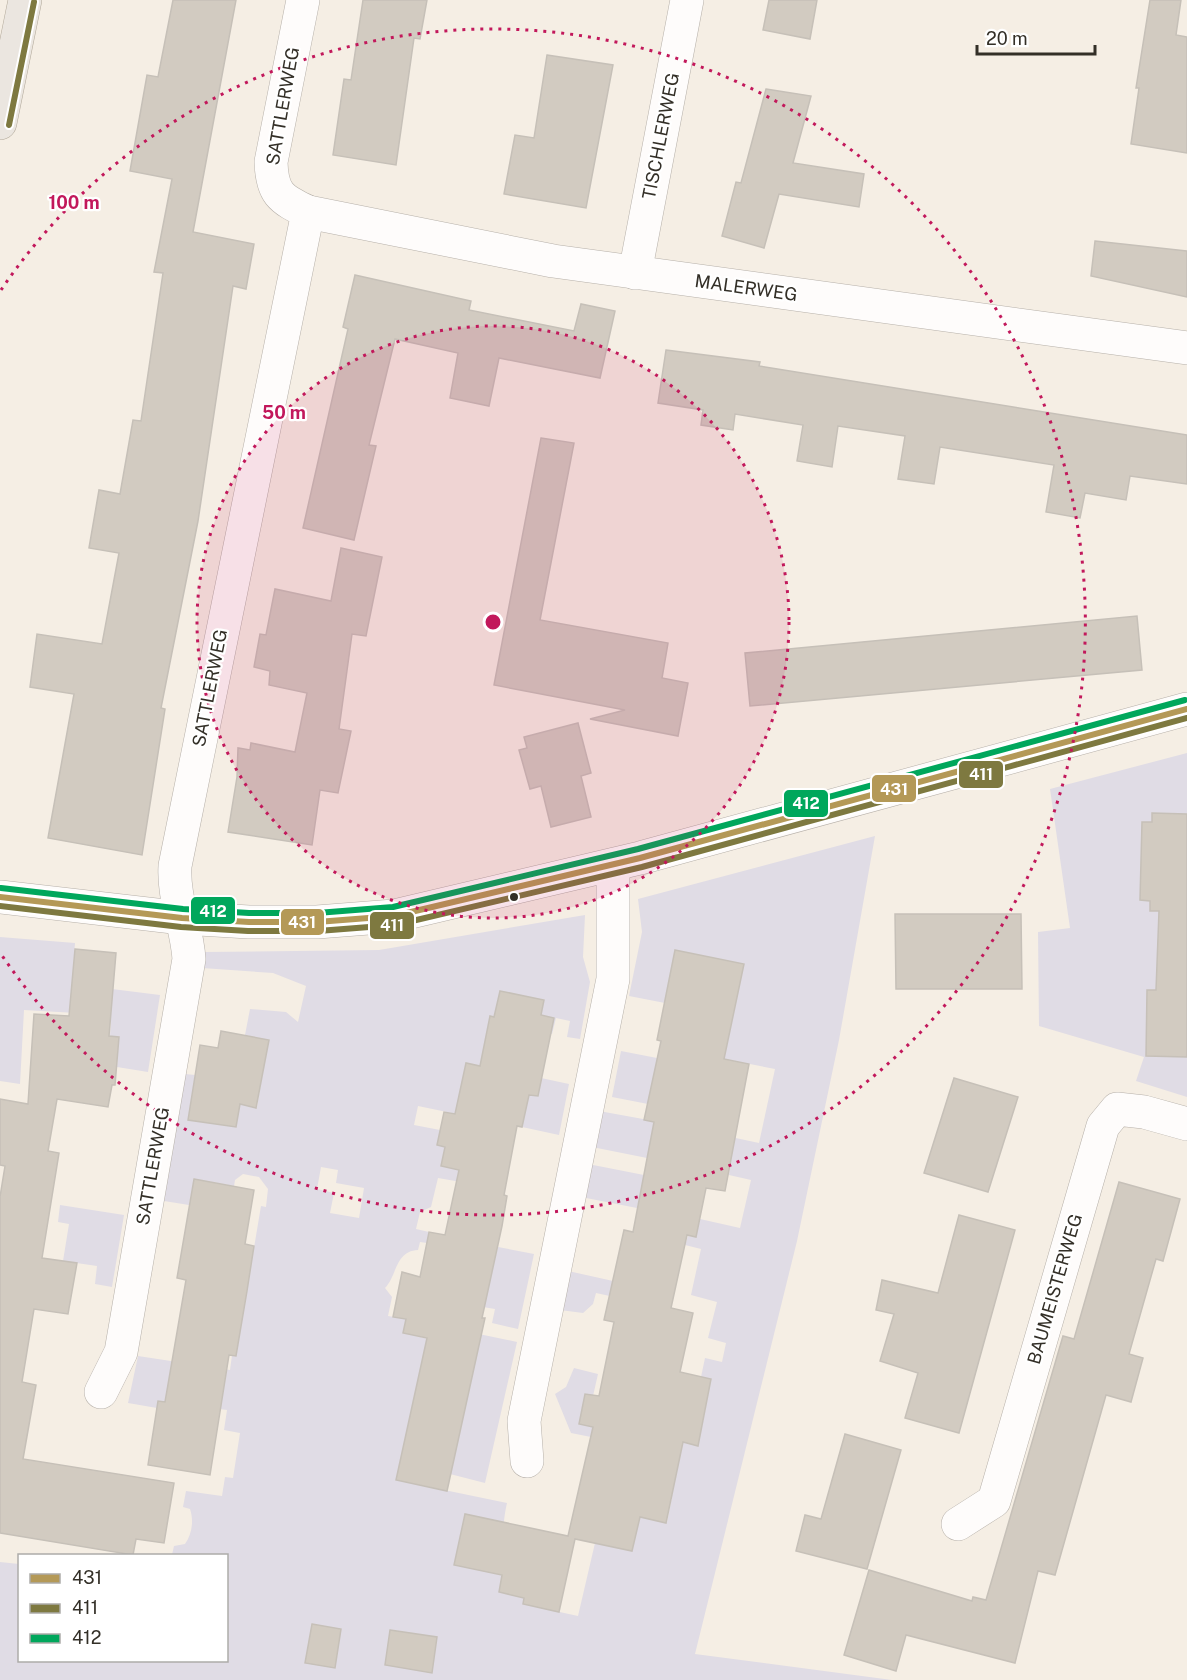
<svg xmlns="http://www.w3.org/2000/svg" width="1187" height="1680" font-family="'Public Sans',sans-serif">
<style>
.green{fill:#e0dce5;fill-rule:evenodd}
.building{fill:#d2cbc1;stroke:#c6c0b8;stroke-width:1.5}
.lines{fill:none;stroke-linecap:round;stroke-linejoin:round}
.minor-casing{stroke:#b6b0a9;stroke-width:34}
.major-casing{stroke:#b2a99a;stroke-width:34}
.minor{stroke:#fefcfb;stroke-width:33}
.major{stroke:#ebe6e0;stroke-width:33}
.bus-1-casing{stroke:#fff;stroke-width:10}
.bus-2-casing{stroke:#fff;stroke-width:10}
.bus-3-casing{stroke:#fff;stroke-width:10}
.bus-1{stroke:#b49957;stroke-width:6}
.bus-2{stroke:#7e7940;stroke-width:6}
.bus-3{stroke:#00a75c;stroke-width:6}
.ring{fill:none;stroke:#c2185b;stroke-width:3;stroke-dasharray:3 6}
.bus-dot{fill:#332f27;stroke:#fff;stroke-width:2}
.labels{text-anchor:middle;stroke-width:4.5;stroke-linejoin:round;paint-order:stroke}
.street-label{font-size:18px;fill:#332f27;stroke:#fff}
.centre{fill:#c2185b;stroke:#fff;stroke-width:3}
.ring-label{font-size:18px;text-anchor:middle;font-weight:bold;fill:#c2185b;stroke:#fff;stroke-width:4.5;stroke-linejoin:round;paint-order:stroke}
.line-badge{stroke:#fff;stroke-width:2}
.badge-label{font-size:16px;text-anchor:middle;font-weight:bold;fill:#fff}
</style>
<rect width="100%" height="100%" fill="#f5eee4"/>
<g class="green">
<polygon points="1187,753 1187,1097 1136,1081 1144,1057 1039,1026 1038,932 1070,928 1050,789"/>
<path d="M875,836L839,1040L797,1241L695,1654L892,1680H0V1562L19,1564L20,1660H226V1556L172,1555L174,1546L185,1544C192,1534 194,1521 190,1509L183,1507L186,1491L222,1496L225,1477L233,1478L240,1433L224,1430L227,1410L158,1401L157,1408L128,1403L138,1356L230,1370L232,1355H236L261,1206L266,1207L268,1189L259,1177L243,1174L235,1180L234,1186L194,1179L189,1205L164,1201L185,1074L195,1075L188,1120L236,1127L240,1104L257,1107L268,1040L245,1035L250,1009L286,1012L298,1022L306,986L273,973L202,968L205,952L379,950L585,915L583,957L590,982L580,1039L567,1037L570,1021L556,1018L552,1034L541,1032L539,1026L544,1000L500,991L494,1017L490,1016L480,1066L466,1063L457,1107L471,1117L418,1106L414,1125L440,1130L437,1145L445,1147L441,1166L463,1171L461,1182L438,1178L431,1207L420,1212L416,1229L429,1232L427,1243L420,1242L418,1250C395,1251 397,1276 385,1288L392,1297L388,1316L406,1319L404,1333L428,1339L431,1324L517,1342L485,1483L450,1474L474,1367L423,1356L396,1480L507,1503C500,1532 505,1562 499,1592L524,1598L523,1604L578,1616L595,1543L632,1551L636,1534L628,1514L667,1522L672,1497L653,1492L645,1435L698,1445L706,1407L672,1400L711,1379L701,1377L705,1358L722,1362L726,1343L708,1338L717,1302L691,1295L701,1249L685,1245L688,1236L696,1237L700,1219L740,1228L751,1180L729,1175L731,1158L699,1153L703,1131L759,1143L775,1069L724,1059L744,964L675,950L665,1003L629,996L642,932L638,899ZM321,1167L338,1170L336,1183L364,1188L359,1218L330,1213L334,1193L317,1189Z"/>
<polygon points="0,937 75,943 72,984 160,995 148,1072 117,1067 119,1037 110,1036 111,1021 76,1018 76,1013 24,1010 20,1084 0,1081"/>
<polygon points="621,1051 657,1058 648,1104 612,1097"/>
<polygon points="541,1078 569,1084 559,1135 522,1127 529,1095 538,1096"/>
<polygon points="599,1111 654,1121 647,1158 592,1147"/>
<polygon points="588,1164 644,1175 637,1208 581,1197"/>
<polygon points="60,1205 124,1215 112,1287 95,1284 97,1266 63,1261 69,1224 58,1222"/>
<polygon points="498,1247 534,1254 518,1329 492,1323 495,1309 483,1307"/>
<polygon points="568,1271 622,1283 619,1298 596,1293 593,1304 583,1313 560,1310"/>
<polygon points="574,1368 598,1374 593,1396 579,1424 593,1427 591,1437 571,1433 555,1394 566,1387"/>
</g>
<g class="building">
<polygon points="173,0 236,0 193,232 254,244 246,289 233,286 198,521 161,708 165,709 142,855 48,838 74,694 30,687 37,634 102,644 119,553 89,548 99,490 120,494 133,420 141,421 163,273 154,272 172,179 130,171 147,75 158,77"/>
<polygon points="363,0 427,0 420,39 414,38 396,165 333,155 344,79 351,80"/>
<polygon points="769,0 817,0 810,39 763,30"/>
<polygon points="1150,0 1181,0 1176,35 1187,37 1187,153 1131,144 1139,88 1136,88"/>
<polygon points="547,55 613,65 586,208 504,194 515,135 534,138"/>
<polygon points="766,89 811,96 793,163 864,174 859,207 779,194 764,248 722,236 736,182 741,183"/>
<polygon points="1095,241 1187,251 1187,297 1091,276"/>
<polygon points="355,275 471,301 469,310 574,331 581,304 615,311 600,378 499,358 489,406 450,398 458,353 395,339 369,445 376,446 354,540 303,528 348,329 343,327"/>
<polygon points="666,350 760,362 759,366 1187,435 1187,484 1130,476 1126,500 1085,493 1080,518 1046,512 1054,465 940,447 934,484 898,479 905,436 838,426 832,467 797,461 803,425 735,414 733,430 701,425 703,410 658,403"/>
<polygon points="541,438 574,443 540,620 668,643 662,678 688,683 678,736 590,719 625,710 494,685"/>
<polygon points="341,548 382,557 366,636 352,634 339,729 351,731 338,793 320,790 312,845 228,832 237,777 238,748 250,750 251,743 295,752 307,693 269,685 270,671 254,667 260,634 266,635 275,589 331,601"/>
<polygon points="1137,616 1142,670 750,706 745,653"/>
<polygon points="578,723 591,773 581,776 591,817 551,827 541,786 530,789 519,750 527,748 524,737"/>
<polygon points="1152,813 1187,814 1187,1057 1146,1056 1147,990 1156,990 1159,911 1150,911 1150,901 1140,900 1142,822 1152,822"/>
<polygon points="895,914 1021,914 1022,989 896,989"/>
<polygon points="75,949 116,953 109,1036 119,1037 115,1085 112,1085 108,1107 57,1099 48,1151 59,1153 42,1258 77,1263 68,1314 34,1309 22,1382 36,1385 23,1459 174,1483 164,1543 136,1539 133,1555 0,1533 0,1197 5,1166 0,1165 0,1099 28,1104 34,1014 69,1016"/>
<polygon points="675,950 744,964 724,1059 749,1064 725,1191 706,1188 696,1237 687,1235 671,1308 693,1313 680,1372 711,1379 698,1446 683,1442 666,1523 640,1517 632,1551 575,1539 559,1612 523,1604 524,1598 499,1592 502,1575 454,1565 465,1514 568,1536 593,1427 579,1424 585,1394 599,1396 614,1322 604,1320 624,1230 633,1232 654,1122 644,1120 661,1041 657,1040"/>
<polygon points="500,991 544,1000 541,1015 554,1018 538,1096 529,1095 522,1127 517,1126 504,1195 507,1196 502,1226 482,1318 485,1318 447,1491 396,1480 427,1338 403,1333 406,1319 393,1317 402,1272 420,1277 429,1232 445,1235 459,1170 441,1166 445,1147 437,1145 444,1112 455,1114 466,1063 480,1066 490,1016 494,1017"/>
<polygon points="221,1031 269,1040 256,1108 240,1104 236,1127 188,1120 200,1045 218,1048"/>
<polygon points="954,1078 1018,1097 988,1192 924,1173"/>
<polygon points="194,1179 254,1190 245,1244 254,1246 247,1291 236,1356 229,1355 210,1475 148,1465 158,1401 165,1402 186,1280 177,1278"/>
<polygon points="1119,1182 1180,1199 1163,1261 1156,1259 1129,1354 1143,1358 1131,1402 1106,1395 1055,1575 1038,1571 1015,1663 906,1635 896,1671 844,1655 869,1570 972,1601 973,1597 986,1600 1063,1336 1074,1339"/>
<polygon points="959,1215 1015,1230 959,1433 905,1418 918,1373 880,1361 894,1314 876,1310 882,1280 938,1293"/>
<polygon points="845,1434 901,1450 867,1569 796,1551 805,1515 821,1519"/>
<polygon points="312,1624 341,1629 335,1668 305,1663"/>
<polygon points="390,1630 437,1637 432,1673 385,1665"/>
</g>
<g class="lines">
<defs>
<g id="minor">
<polyline points="308,212 553,261 1187,348"/>
<polyline points="635,273 687,0"/>
<polyline points="0,897 182,918 249,922 317,922 394,916 640,858 1187,709"/>
<path d="M101,1392L121,1352L189,959C187,927 173,898 175,866L308,212C280,199 272,193 271,162L303,0"/>
<polyline points="527,1461 524,1421 613,979 613,865"/>
<polyline points="958,1524 994,1501 1103,1126 1117,1109 1144,1112 1187,1124"/>
</g>
<polyline id="major" points="0,123 25,0"/>
</defs>
<use href="#minor" class="minor-casing"/>
<use href="#major" class="major-casing"/>
<use href="#minor" class="minor"/>
<use href="#major" class="major"/>
<defs>
<polyline id="bus-1" points="0,897 182,918 249,922 317,922 394,916 640,858 1187,709"/>
<g id="bus-2">
<polyline points="9,125 34,2"/>
<polyline points="0,906 181,927 248,931 318,931 395,925 642,867 1187,718"/>
</g>
<polyline id="bus-3" points="1,888 183,909 249,913 317,913 393,907 638,849 1185,700"/>
</defs>
<use href="#bus-1" class="bus-1-casing"/>
<use href="#bus-2" class="bus-2-casing"/>
<use href="#bus-3" class="bus-3-casing"/>
<use href="#bus-1" class="bus-1"/>
<use href="#bus-2" class="bus-2"/>
<use href="#bus-3" class="bus-3"/>
</g>
<circle cx="493" cy="622" r="296" fill="#c2185b" fill-opacity=".12"/>
<g class="ring">
<circle cx="493" cy="622" r="296"/>
<path d="M1 290A593 593 0 1 1 1 954"/>
</g>
<circle class="bus-dot" cx="514" cy="897" r="5"/>
<g class="labels">
<g class="street-label">
<text transform="translate(283 106) rotate(-80)" y="6">SATTLERWEG</text>
<text transform="translate(661 136) rotate(-79)" y="6">TISCHLERWEG</text>
<text transform="translate(746 288) rotate(8)" y="6">MALERWEG</text>
<text transform="translate(210 688) rotate(-79)" y="6">SATTLERWEG</text>
<text transform="translate(153 1166) rotate(-80)" y="6">SATTLERWEG</text>
<text transform="translate(1055 1289) rotate(-74)" y="6">BAUMEISTERWEG</text>
</g>
</g>
<circle cx="493" cy="622" r="9" class="centre"/>
<g class="ring-label">
<text x="74" y="209">100 m</text>
<text x="284" y="419">50 m</text>
</g>
<g class="line-badge">
<rect x="958" y="760" width="46" height="29" rx="6" fill="#7e7940"/>
<rect x="871" y="774" width="46" height="29" rx="6" fill="#b49957"/>
<rect x="783" y="789" width="46" height="29" rx="6" fill="#00a75c"/>
<rect x="190" y="896" width="46" height="29" rx="6" fill="#00a75c"/>
<rect x="280" y="908" width="45" height="28" rx="6" fill="#b49957"/>
<rect x="369" y="911" width="46" height="29" rx="6" fill="#7e7940"/>
</g>
<g class="badge-label">
<text x="981" y="780">411</text>
<text x="894" y="795">431</text>
<text x="806" y="809">412</text>
<text x="213" y="917">412</text>
<text x="302" y="928">431</text>
<text x="392" y="931">411</text>
</g>
<rect x="18" y="1554" width="210" height="108" fill="#ffffff" stroke="#adaca9" stroke-width="1.5"/>
<rect x="30" y="1574" width="30" height="9" fill="#b49957" stroke="#adaca9" stroke-width="1.5"/>
<text x="72" y="1584" font-size="18" fill="#332f27">431</text>
<rect x="30" y="1604" width="30" height="9" fill="#7e7940" stroke="#adaca9" stroke-width="1.5"/>
<text x="72" y="1614" font-size="18" fill="#332f27">411</text>
<rect x="30" y="1634" width="30" height="9" fill="#00a75c" stroke="#adaca9" stroke-width="1.5"/>
<text x="72" y="1644" font-size="18" fill="#332f27">412</text>
<path d="M977 45v9h118v-9" fill="none" stroke="#332f27" stroke-width="3"/>
<text x="986" y="45" font-size="18" fill="#332f27" stroke="#ffffff" stroke-width="4.5" paint-order="stroke">20 m</text>
</svg>
